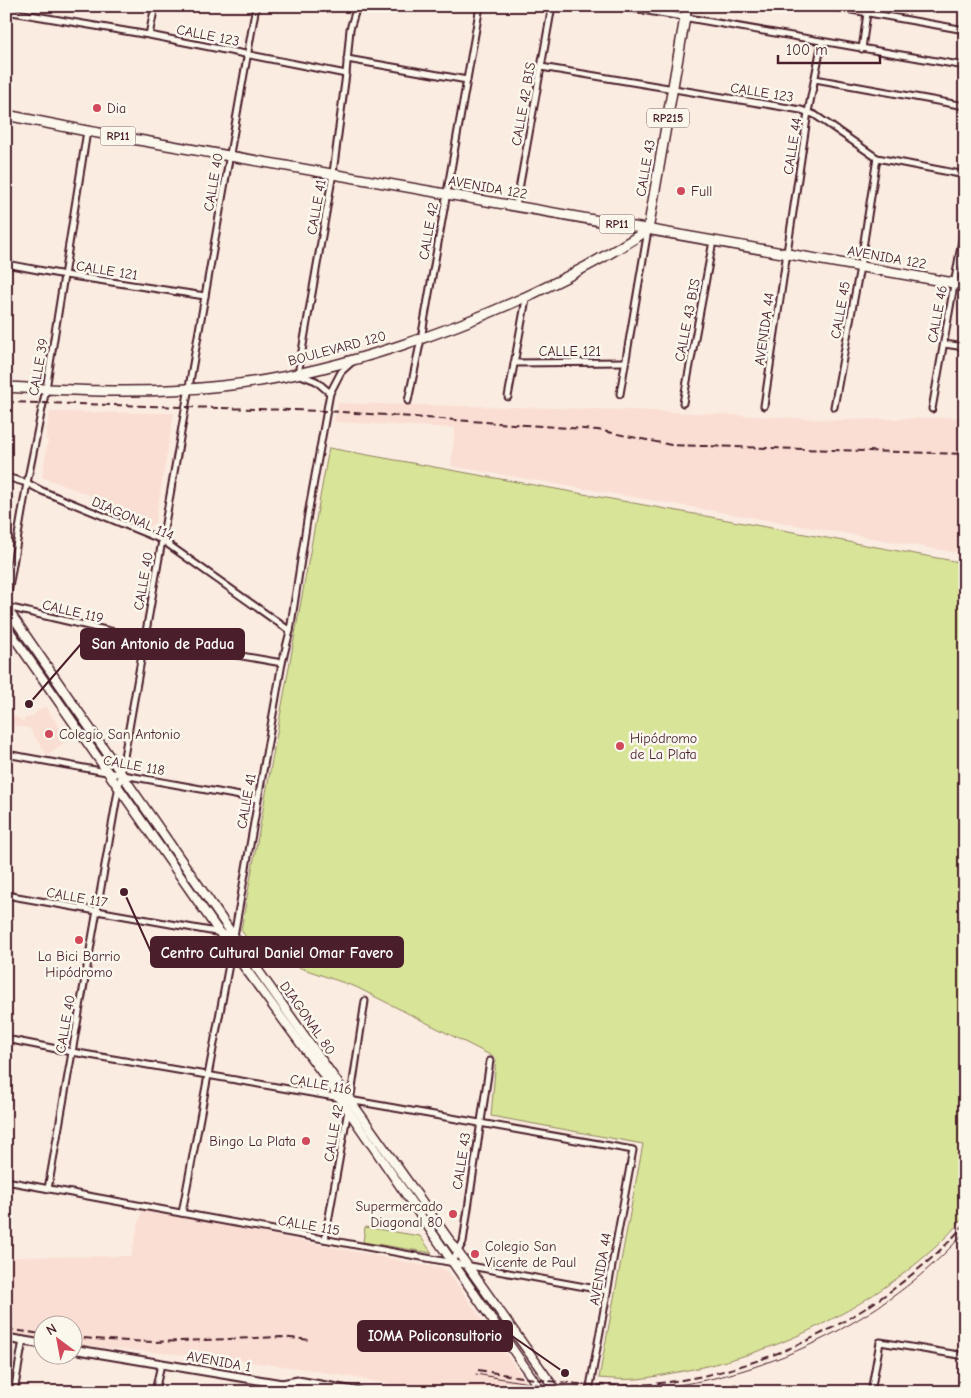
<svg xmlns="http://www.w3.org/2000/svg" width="971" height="1398" font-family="'Comic Neue',sans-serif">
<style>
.built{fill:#faded3}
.green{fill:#d8e497;stroke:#918261}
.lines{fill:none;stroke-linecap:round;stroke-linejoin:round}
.minor-casing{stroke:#4a1f2b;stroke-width:9}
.tertiary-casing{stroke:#4a1f2b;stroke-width:11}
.secondary-casing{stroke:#4a1f2b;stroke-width:11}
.primary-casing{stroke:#4a1f2b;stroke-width:12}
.trunk-casing{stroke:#4a1f2b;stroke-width:12}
.minor{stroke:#fbf7ec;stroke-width:5}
.tertiary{stroke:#fbf7ec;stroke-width:7}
.secondary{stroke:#fbf7ec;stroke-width:8}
.primary{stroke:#fbf7ec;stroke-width:9}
.trunk{stroke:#fbf7ec;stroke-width:9}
.tram{stroke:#4a1f2b;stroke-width:1}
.rail{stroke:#4a1f2b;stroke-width:2;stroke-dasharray:8 4;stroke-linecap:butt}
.poi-dot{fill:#d1495b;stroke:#fbf7ec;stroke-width:2}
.labels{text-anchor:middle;stroke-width:5;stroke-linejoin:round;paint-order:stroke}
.shield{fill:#fbf7ec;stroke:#7f6065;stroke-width:1}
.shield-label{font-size:12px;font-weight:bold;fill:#4a1f2b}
.street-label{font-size:14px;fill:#4a1f2b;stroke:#fbf7ec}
.poi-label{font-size:14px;fill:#4a1f2b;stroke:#fbf7ec;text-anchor:start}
.leader{fill:none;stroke:#4a1f2b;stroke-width:2}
.callout-dot{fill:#4a1f2b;stroke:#fbf7ec;stroke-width:2}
.callout{fill:#4a1f2b;stroke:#4a1f2b;stroke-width:2}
.callout-label{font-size:15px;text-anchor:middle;font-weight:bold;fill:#fff}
</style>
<rect width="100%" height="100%" fill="#fbece1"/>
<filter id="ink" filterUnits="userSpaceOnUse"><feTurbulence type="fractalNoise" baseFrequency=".02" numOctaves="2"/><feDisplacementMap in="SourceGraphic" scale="10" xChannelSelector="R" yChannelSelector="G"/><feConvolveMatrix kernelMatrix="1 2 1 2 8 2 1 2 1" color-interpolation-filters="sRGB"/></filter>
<g filter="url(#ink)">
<g class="built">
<polygon points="338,403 635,410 838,420 965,417 965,554 451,466 455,428 334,422"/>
<polygon points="50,412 174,413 155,523 149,526 140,522 141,519 122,511 122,510 106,502 104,505 91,499 92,496 42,477 48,440 45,440"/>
<polygon points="45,706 68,740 47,755 29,728 14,726 9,750 6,750 6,715 15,716 23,722 26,717 29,718"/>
<polygon points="142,1209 447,1270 533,1392 437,1392 305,1369 219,1358 73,1345 72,1326 42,1326 42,1342 6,1337 6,1257 131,1256"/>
</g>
<g class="green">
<path d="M329,448L965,563V1215C947,1239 923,1259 899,1277C832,1326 760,1357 678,1372C665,1374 651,1378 637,1379C625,1380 612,1379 599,1378L643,1144L491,1116L496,1058L356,987L257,953L241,930Z"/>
<polygon points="365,1227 420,1236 432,1253 363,1242"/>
</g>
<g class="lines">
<defs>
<g id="minor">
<polyline points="619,6 965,66"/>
<polyline points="829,6 965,30"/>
<polyline points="6,11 149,35 346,74"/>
<polyline points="149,35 155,6"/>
<polyline points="862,49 868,6"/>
<polyline points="347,59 467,80"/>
<polyline points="541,67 801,110 815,115 877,158 965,175"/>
<polyline points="815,79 965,106"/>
<polyline points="516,206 552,6"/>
<polyline points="6,264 65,275 205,296"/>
<polyline points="944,344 965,347"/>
<polyline points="514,363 625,362"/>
<polyline points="330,393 316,381 298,374 333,173 346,74 350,29 357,6"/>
<polyline points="620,394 648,230"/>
<polyline points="508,397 526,299"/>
<polyline points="408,401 421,339 480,6"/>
<polyline points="683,403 713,241"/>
<polyline points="764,406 808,112 822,42"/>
<polyline points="834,407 860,267 877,158"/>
<polyline points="932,409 965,223"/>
<polyline points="6,477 27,483 42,491 162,540 290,631"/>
<polyline points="6,605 27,483 46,389 87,131"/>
<polyline points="7,607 144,639 282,663"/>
<polyline points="6,754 257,799"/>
<polyline points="6,895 233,935"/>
<polyline points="6,1039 72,1052 341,1098"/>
<polyline points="349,1100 633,1150 589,1392"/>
<polyline points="350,1102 365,1001"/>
<polyline points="6,1181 607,1291"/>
<polyline points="48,1189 256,6"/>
<polyline points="182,1213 230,959 282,663 290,631 308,514 330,393 341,372 352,362"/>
<polyline points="325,1239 348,1110"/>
<polyline points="452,1262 463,1242 490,1061"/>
<polyline points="14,1392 23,1340"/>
<polyline points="155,1392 161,1364"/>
<polyline points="735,1392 735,1388"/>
<polyline points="871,1392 880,1342 965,1356"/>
</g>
<g id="tertiary">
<polyline points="6,1338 42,1344"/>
<polyline points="72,1349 282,1384 298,1381 360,1392"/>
<polyline points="282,1384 292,1392"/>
</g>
<g id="secondary">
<polyline points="6,607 233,935 557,1392"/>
<polyline points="6,626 231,949 323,1074 542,1392"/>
</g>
<path id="primary" d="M6,387C78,391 151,394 222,386C282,380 341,365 399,346C489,317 569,281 648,230L687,6"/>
<polyline id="trunk" points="6,115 87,131 965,285"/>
</defs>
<use href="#minor" class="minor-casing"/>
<use href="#tertiary" class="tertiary-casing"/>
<use href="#secondary" class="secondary-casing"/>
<use href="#primary" class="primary-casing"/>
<use href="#trunk" class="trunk-casing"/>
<use href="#minor" class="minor"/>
<use href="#tertiary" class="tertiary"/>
<use href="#secondary" class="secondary"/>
<use href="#primary" class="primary"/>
<use href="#trunk" class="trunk"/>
<path class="tram" d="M476,1374C530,1384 583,1392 638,1389C758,1383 886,1321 965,1232"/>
<g class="rail">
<polyline points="6,402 327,411 598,430 671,445 965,454"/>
<polyline points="6,1329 42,1334"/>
<polyline points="72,1337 107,1340 154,1342 281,1337 311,1340"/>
<path d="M478,1370C531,1379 585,1388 640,1385C738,1378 835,1337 910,1276C930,1260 950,1243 965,1223"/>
</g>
</g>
</g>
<g class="poi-dot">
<circle cx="97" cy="108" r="5"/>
<circle cx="681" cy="191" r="5"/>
<circle cx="49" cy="734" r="5"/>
<circle cx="620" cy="746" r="5"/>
<circle cx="79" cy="940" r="5"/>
<circle cx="306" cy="1141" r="5"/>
<circle cx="453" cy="1214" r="5"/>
<circle cx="475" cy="1254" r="5"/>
</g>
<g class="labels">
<g class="shield">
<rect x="647" y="108.5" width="42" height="19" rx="4"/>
<rect x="100.5" y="126.5" width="35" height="19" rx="4"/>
<rect x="599.5" y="214.5" width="35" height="19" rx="4"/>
</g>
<g class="shield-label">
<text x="668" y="122">RP215</text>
<text x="118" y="140">RP11</text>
<text x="617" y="228">RP11</text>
</g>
<g class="street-label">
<text transform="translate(208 35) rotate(11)" y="5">CALLE 123</text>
<text transform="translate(762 92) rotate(9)" y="5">CALLE 123</text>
<text transform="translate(523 104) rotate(-80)" y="5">CALLE 42 BIS</text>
<text transform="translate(792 146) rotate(-81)" y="5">CALLE 44</text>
<text transform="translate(645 168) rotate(-80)" y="5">CALLE 43</text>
<text transform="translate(213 182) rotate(-80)" y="5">CALLE 40</text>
<text transform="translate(488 187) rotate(10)" y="5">AVENIDA 122</text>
<text transform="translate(316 207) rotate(-80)" y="5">CALLE 41</text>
<text transform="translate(428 231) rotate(-80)" y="5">CALLE 42</text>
<text transform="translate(887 257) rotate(10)" y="5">AVENIDA 122</text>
<text transform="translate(107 270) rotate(9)" y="5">CALLE 121</text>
<text transform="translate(840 310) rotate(-80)" y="5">CALLE 45</text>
<text transform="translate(937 314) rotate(-80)" y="5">CALLE 46</text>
<text transform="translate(687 320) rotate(-79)" y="5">CALLE 43 BIS</text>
<text transform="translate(764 329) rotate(-82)" y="5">AVENIDA 44</text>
<text transform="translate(337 348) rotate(-15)" y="5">BOULEVARD 120</text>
<text x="570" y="356">CALLE 121</text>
<text transform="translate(38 367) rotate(-80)" y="5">CALLE 39</text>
<text transform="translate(133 518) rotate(24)" y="5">DIAGONAL 114</text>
<text transform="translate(143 581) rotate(-80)" y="5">CALLE 40</text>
<text transform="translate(73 611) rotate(13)" y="5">CALLE 119</text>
<text transform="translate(134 765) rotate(10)" y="5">CALLE 118</text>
<text transform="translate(246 801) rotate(-80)" y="5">CALLE 41</text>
<text transform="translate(77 897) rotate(10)" y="5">CALLE 117</text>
<text transform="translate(308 1018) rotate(55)" y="5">DIAGONAL 80</text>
<text transform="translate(65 1024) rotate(-80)" y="5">CALLE 40</text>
<text transform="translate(321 1084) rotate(10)" y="5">CALLE 116</text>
<text transform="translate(333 1133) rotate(-80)" y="5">CALLE 42</text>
<text transform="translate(461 1161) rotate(-81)" y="5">CALLE 43</text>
<text transform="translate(309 1225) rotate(10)" y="5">CALLE 115</text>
<text transform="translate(600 1269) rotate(-80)" y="5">AVENIDA 44</text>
<text transform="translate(219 1361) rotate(10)" y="5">AVENIDA 1</text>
</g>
<g class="poi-label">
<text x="107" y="113">Dia</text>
<text x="691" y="196">Full</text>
<text x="59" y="739">Colegio San Antonio</text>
<text x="630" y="743">Hipódromo<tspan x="630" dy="16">de La Plata</tspan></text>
<text x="79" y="961" text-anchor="middle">La Bici Barrio<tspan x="79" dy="16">Hipódromo</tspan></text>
<text x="296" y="1146" text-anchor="end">Bingo La Plata</text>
<text x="443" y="1211" text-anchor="end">Supermercado<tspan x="443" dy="16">Diagonal 80</tspan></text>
<text x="485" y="1251">Colegio San<tspan x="485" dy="16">Vicente de Paul</tspan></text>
</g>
</g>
<path class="leader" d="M29 704L81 644M124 892L151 952M565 1373L512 1336"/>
<g class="callout-dot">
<circle cx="29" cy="704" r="5"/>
<circle cx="124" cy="892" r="5"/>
<circle cx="565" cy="1373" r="5"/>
</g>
<g class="callout">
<rect x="81" y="629" width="163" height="30" rx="5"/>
<rect x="151" y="937" width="252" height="30" rx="5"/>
<rect x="358" y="1321" width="154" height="30" rx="5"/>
</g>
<g class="callout-label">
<text x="163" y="649">San Antonio de Padua</text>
<text x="277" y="958">Centro Cultural Daniel Omar Favero</text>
<text x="435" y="1341">IOMA Policonsultorio</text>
</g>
<rect width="971" height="1398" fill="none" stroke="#fbf7ec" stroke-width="25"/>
<rect x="12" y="12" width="946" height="1373" fill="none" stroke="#4a1f2b" stroke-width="2" filter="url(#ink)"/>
<g transform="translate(58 1340) rotate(328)"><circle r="24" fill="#fbf7ec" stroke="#b4a19f"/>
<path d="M0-4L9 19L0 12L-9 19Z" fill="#d1495b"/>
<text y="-8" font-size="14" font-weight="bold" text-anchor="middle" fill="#4a1f2b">N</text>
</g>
<path d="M778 55v8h102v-8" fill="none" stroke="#4a1f2b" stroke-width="2.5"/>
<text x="786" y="55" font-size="15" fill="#4a1f2b" stroke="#fbf7ec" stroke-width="4" paint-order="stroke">100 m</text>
</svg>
